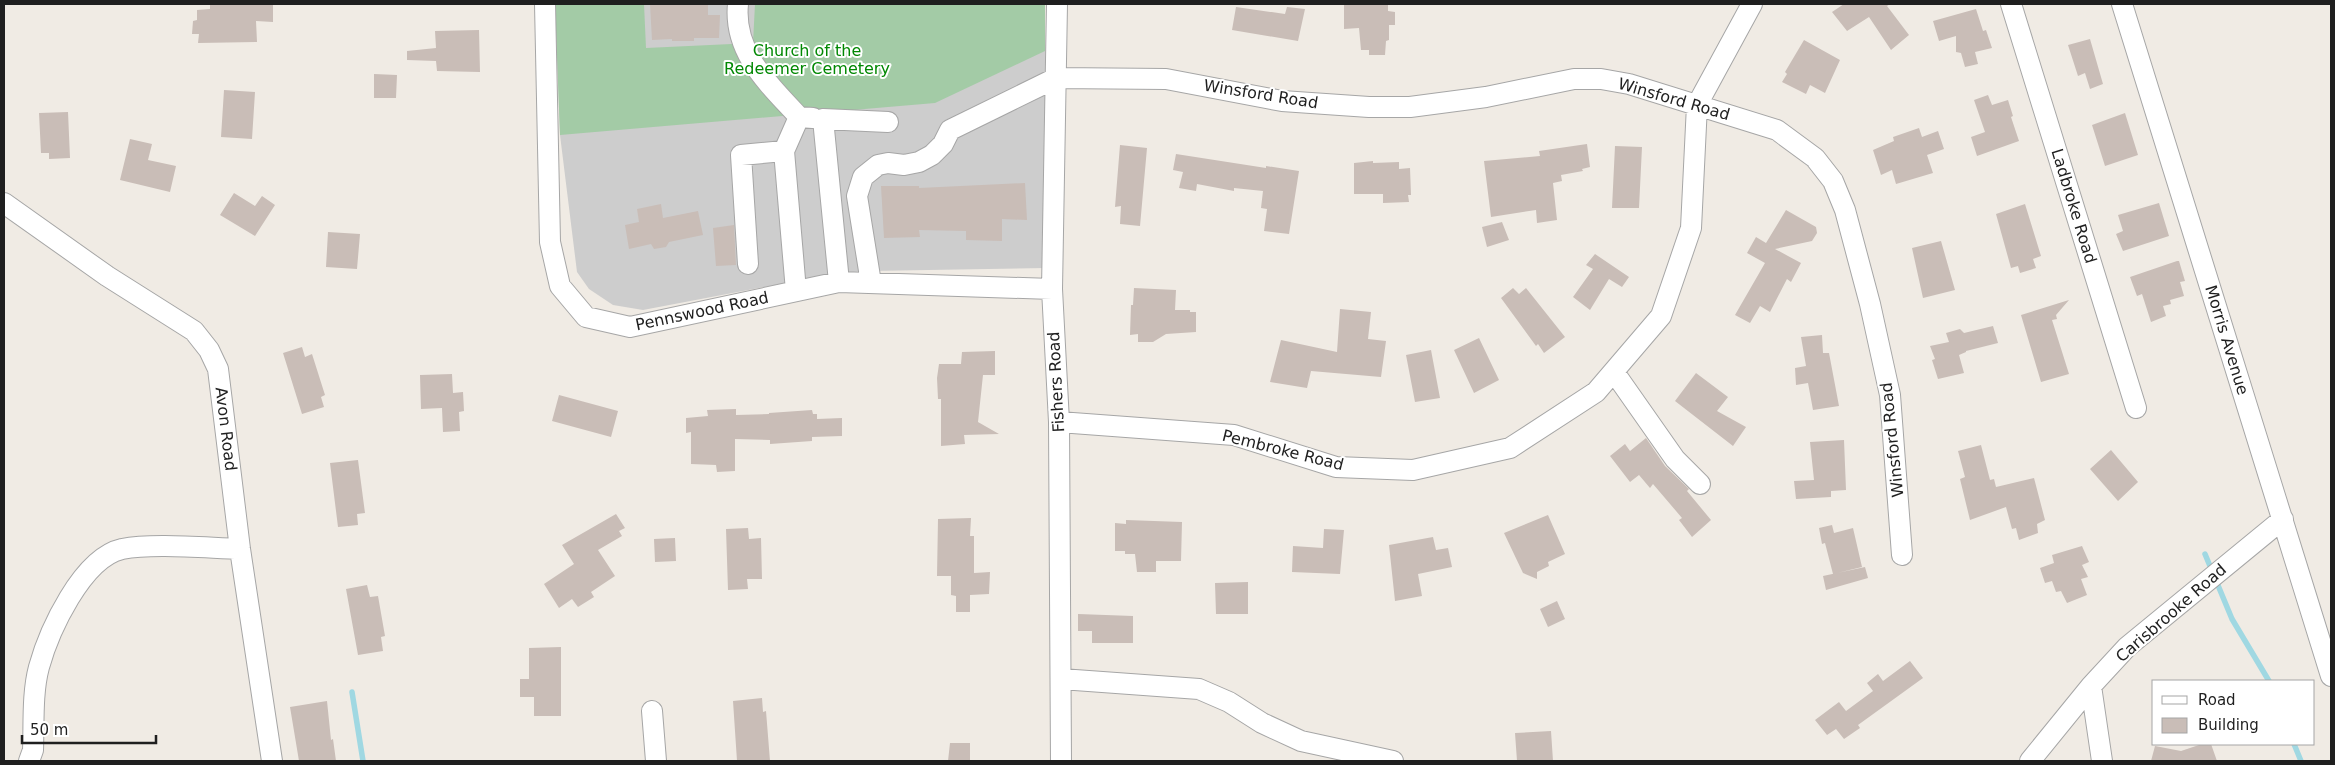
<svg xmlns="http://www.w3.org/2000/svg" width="2335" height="765" font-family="'DejaVu Sans',sans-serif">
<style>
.religious{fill:#cdcdcd}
.cemetery{fill:#a3cba6}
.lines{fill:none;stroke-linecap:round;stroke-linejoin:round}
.stream{stroke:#a0d8e2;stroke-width:5.5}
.building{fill:#c9bdb7}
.minor-casing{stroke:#a6a6a6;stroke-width:22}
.minor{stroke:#fff;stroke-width:20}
.labels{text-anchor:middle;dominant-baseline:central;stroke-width:4;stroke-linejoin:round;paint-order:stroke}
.park-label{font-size:16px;fill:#018803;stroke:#fff}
.street-label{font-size:16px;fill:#1f1f1f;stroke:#fff}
</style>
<rect width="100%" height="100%" fill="#f0ebe4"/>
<!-- religious -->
<path class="religious" d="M555,4h490l1,264 -177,3 -31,2 -195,37 -30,-5 -24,-16 -12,-17 -17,-137z"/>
<!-- cemetery -->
<path class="cemetery" d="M555,4h89l2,44 107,-5 2,-39h290v47l-110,52 -375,32z"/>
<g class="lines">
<!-- stream -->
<path class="stream" d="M2205,554l27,65 37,62
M352,692l11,69
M2294,744l7,17"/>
</g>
<!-- building -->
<path class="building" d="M210,4h63v18l-17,-1 1,21 -59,1 1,-9h-7l1,-13 4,-1v-10l13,-1z
M650,4h58v11h12l-1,23h-25v3h-22v-2l-20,1z
M1344,4h44v7l7,1v13h-6v15l-3,1 -1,14h-16v-5h-8l-2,-22 -15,1z
M1844,4h46l-3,2 22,29 -18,15 -22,-33 -22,14 -15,-19z
M1236,7l49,7 2,-7 18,2 -7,32 -66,-11z
M1976,9l7,22 3,-1 6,18 -17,4 3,12 -13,3 -4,-14 -5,-1v-16l-17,5 -6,-20z
M479,30l1,42 -43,-1 -1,-10 -29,-1v-9l29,-3 -1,-17z
M2090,39l13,45 -13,5 -5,-16 -7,3 -10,-31z
M1804,40l36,20 -15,33 -15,-8 -4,9 -24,-12 5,-8 -2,-2z
M374,74l23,1 -1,23h-22z
M224,90l31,2 -3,47 -31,-2z
M1988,95l4,10 16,-5 5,16 -2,1 8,24 -42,15 -6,-19 14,-5 -11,-32z
M68,112l2,46 -21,1v-6h-8l-2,-40z
M2125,113l13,42 -33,11 -13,-41z
M1919,128l3,9 16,-6 6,18 -17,6 6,18 -37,11 -4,-14 -11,5 -8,-25 21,-9 -1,-4z
M130,139l22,5 -4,16 28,6 -6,26 -50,-12z
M1587,144l3,23 -8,2 1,2 -22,4 1,6 -9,2 4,37 -20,3 -1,-13 -45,7 -7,-56 56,-5 -1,-5z
M1120,145l27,3 -7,78 -20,-2 1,-18 -6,1z
M1615,146l27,1 -3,61h-27z
M1176,154l90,14v-2l33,5 -10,63 -25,-3 3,-22 -6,-1 2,-17 -29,-3v3l-37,-7 -1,7 -17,-3 4,-16 -10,-2z
M1373,161v2l26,-1v7l11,-1 1,27h-3l1,7 -26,1v-9h-29v-31z
M1025,183l2,37 -25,-1v22l-36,-1v-9l-47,-1 1,7 -36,1 -3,-52h38v2z
M234,193l21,13 7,-10 13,9 -20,31 -35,-21z
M2159,203l10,33 -46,15 -7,-17 7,-3 -5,-16z
M661,204l2,14 35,-7 5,24 -34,7 -3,5 -12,2 -3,-5 -22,5 -4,-24 14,-3 -2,-13z
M2025,204l16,52 -8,3 3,9 -16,5 -2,-7 -7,2 -15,-54z
M1786,210l30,17 1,6 -5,8 -37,8 26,14 -10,19 -4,-3 -17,33 -10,-6 -10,17 -15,-8 30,-52 -18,-10 9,-16 10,6z
M1502,222l7,18 -22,7 -5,-20z
M734,225l2,40 -20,1 -3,-38z
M328,232l32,2 -3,35 -31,-2z
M1941,241l14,49 -32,8 -11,-50z
M1595,254l34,23 -7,10 -13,-8 -19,31 -17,-13 20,-28 -7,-4z
M2177,261h2l6,20 -5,1 4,14 -14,4 1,4 -8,2 3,10 -15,6 -9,-28 -5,2 -7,-19z
M1134,288l42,2 -1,20h15v2h6v20l-30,2 -13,8h-15v-8l-8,1 1,-30h2z
M1513,288l6,6 7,-6 39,49 -21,16 -6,-9 -2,2 -35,-48z
M2069,300l-13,15 1,4 -5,1 17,54 -28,8 -20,-67z
M1340,309l31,3 -3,27 18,2 -5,36 -70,-6 -4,17 -37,-6 11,-42 56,12z
M1993,326l5,17 -32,8v1l-7,3 5,18 -26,6 -6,-19 3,-1 -5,-13 19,-4 -3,-9 14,-4 4,4z
M1822,335l1,18h6l10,53 -26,4 -5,-27 -12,2 -1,-17 11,-2 -5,-29z
M1479,338l20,42 -25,13 -20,-43z
M302,347l3,10 7,-3 13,41 -4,2 3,10 -22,7 -19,-61z
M1431,350l9,48 -25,4 -9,-47z
M995,351v24h-12l-5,47 21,12 -35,1 1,9 -24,2v-47h-3l-1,-21 2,-14h22l1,-12z
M1696,373l32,24 -11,14 29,16 -13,19 -58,-45z
M452,374l1,19 10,-1 1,19 -5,1 1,19 -17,1 -1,-24 -21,1 -1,-34z
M559,395l59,16 -7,26 -59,-16z
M736,409v6l33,-1v-1l43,-3 1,4h4v5l25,-1v18l-30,1v4l-42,3v-4l-35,-1v32l-18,1 -1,-7 -25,-1v-32l-5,1v-15l22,-2 -1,-6z
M1646,438l19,28 24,23 -2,2 24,29 -19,17 -13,-17 3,-2 -29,-34 -3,4 -11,-13 -9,7 -20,-26 15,-12 5,7z
M1844,440l2,50 -15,1v6l-35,2 -2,-18 20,-1 -4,-38z
M1981,445l9,35 4,-1 2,8 38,-9 11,42 -8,4 1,9 -19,7 -3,-12 -4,1 -6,-22 -36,13 -10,-41 5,-2 -7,-26z
M2111,450l27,32 -20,19 -28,-32z
M358,460l7,53 -8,1 1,11 -20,2 -8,-64z
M616,514l9,14 -6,3 3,5 -24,14 17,26 -24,16 3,5 -16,10 -6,-8 -13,9 -15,-24 30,-20 -12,-19z
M1548,515l17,39 -17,8 1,4 -12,6v7l-14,-6 -19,-40z
M971,518l-1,18h4v37l16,-1 -1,22 -19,1v17h-14v-16l-5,-1v-19h-14l1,-57z
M1126,520l56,2 -1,39h-25v11h-19l-2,-18h-10v-3h-10v-28l11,1z
M1832,525l2,8 19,-5 9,39 -29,7 -8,-31 -3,1 -3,-16z
M748,528l1,11 12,-1 1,41h-15l1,10 -20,1 -2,-61z
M1324,529l20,1 -4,44 -48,-2 1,-26 30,2z
M1433,537l3,13 12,-2 4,19 -34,7 4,22 -27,5 -6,-56z
M675,538l1,23 -21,1 -1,-23z
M2082,546l7,16 -7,3 6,12 -7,2 6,16 -20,8 -6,-12 -5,1 -4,-11 -7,2 -5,-15 14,-5 -2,-8z
M1865,567l3,11 -42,12 -3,-14z
M1248,582v32h-32l-1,-31z
M367,585l3,12 8,-1 7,40 -4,1 2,14 -25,4 -12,-66z
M1557,601l8,18 -17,8 -8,-18z
M1078,614l55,2v27h-41v-12h-14z
M561,647v69h-27v-19h-14v-18h9v-31z
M1910,661l13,17 -65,47 2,3 -16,11 -8,-10 -9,6 -12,-15 24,-18 7,9 27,-20 -6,-8 11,-9 5,7z
M762,698l1,14 3,-1 4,50h-33l-4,-60z
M327,701l4,39 2,-1 3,22h-37l-9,-54z
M1551,731l2,30h-36l-2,-28z
M950,743h20v18h-22z
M2202,744h9l6,17h-66l4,-15 26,5z"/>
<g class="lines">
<!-- minor casing -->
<g class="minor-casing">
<path id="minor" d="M545,4l5,238 10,44 26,31 44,10 209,-45 213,7
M738,4c-5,49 31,80 61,113
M1057,4l-5,285 7,133 2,339
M2011,4l125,404
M2122,4l209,672
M784,151l15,-34 14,1
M4,203l103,73 87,55 15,19 9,19 22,180 32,212
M748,264l-7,-109 43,-4 12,140
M839,282l-16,-163 65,3
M871,283l-14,-87 6,-19 15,-12 10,-2 16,2 15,-3 13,-7 11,-11 7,-14 106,-52 110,1 116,22 87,6h41l76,-10 88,-18h27l28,5 148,46 38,28 18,23 12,29 25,94 20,91 12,160
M1614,372l61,87 25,25
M1059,422l175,13 102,32 77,3 97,-22 86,-56 65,-76 30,-88 6,-123 55,-101
M1061,679l138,10 30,13 33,21 39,18 92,20
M2091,686l11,75
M652,711l4,50
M29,761l4,-11c1,-26 -1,-57 6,-83 10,-36 43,-109 83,-118 31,-6 84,-1 118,0
M2030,761l61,-75 36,-39 156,-128"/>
</g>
<!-- minor -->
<use href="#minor" class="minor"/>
</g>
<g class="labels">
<!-- park labels -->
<g class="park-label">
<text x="807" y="50">Church of the<tspan x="807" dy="18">Redeemer Cemetery</tspan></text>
</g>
<!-- street labels -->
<g class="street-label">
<text transform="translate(1261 94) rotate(9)">Winsford Road</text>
<text transform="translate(1674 99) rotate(16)">Winsford Road</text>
<text transform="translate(2074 206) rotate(73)">Ladbroke Road</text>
<text transform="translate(702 311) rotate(-12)">Pennswood Road</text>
<text transform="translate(2227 340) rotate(73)">Morris Avenue</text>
<text transform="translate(1056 382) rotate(-93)">Fishers Road</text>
<text transform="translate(226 429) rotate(83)">Avon Road</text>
<text transform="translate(1892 440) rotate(-96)">Winsford Road</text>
<text transform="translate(1283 450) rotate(14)">Pembroke Road</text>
<text transform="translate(2171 613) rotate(-41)">Carisbrooke Road</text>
</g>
</g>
<!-- border -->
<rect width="2335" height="765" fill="none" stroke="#1f1f1f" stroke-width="10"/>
<!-- legend -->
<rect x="2152" y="680" width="162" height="65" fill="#ffffff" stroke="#a5a5a5"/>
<rect x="2162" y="696" width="25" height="8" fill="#ffffff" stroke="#a5a5a5"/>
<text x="2198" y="705" font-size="15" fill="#1f1f1f">Road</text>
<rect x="2162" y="718" width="25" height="15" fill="#c9bdb7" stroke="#a5a5a5"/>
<text x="2198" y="730" font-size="15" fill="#1f1f1f">Building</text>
<!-- scale -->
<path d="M22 735v8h134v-8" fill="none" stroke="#1f1f1f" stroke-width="2.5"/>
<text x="30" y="735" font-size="15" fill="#1f1f1f" stroke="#ffffff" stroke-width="4" paint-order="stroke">50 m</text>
</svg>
